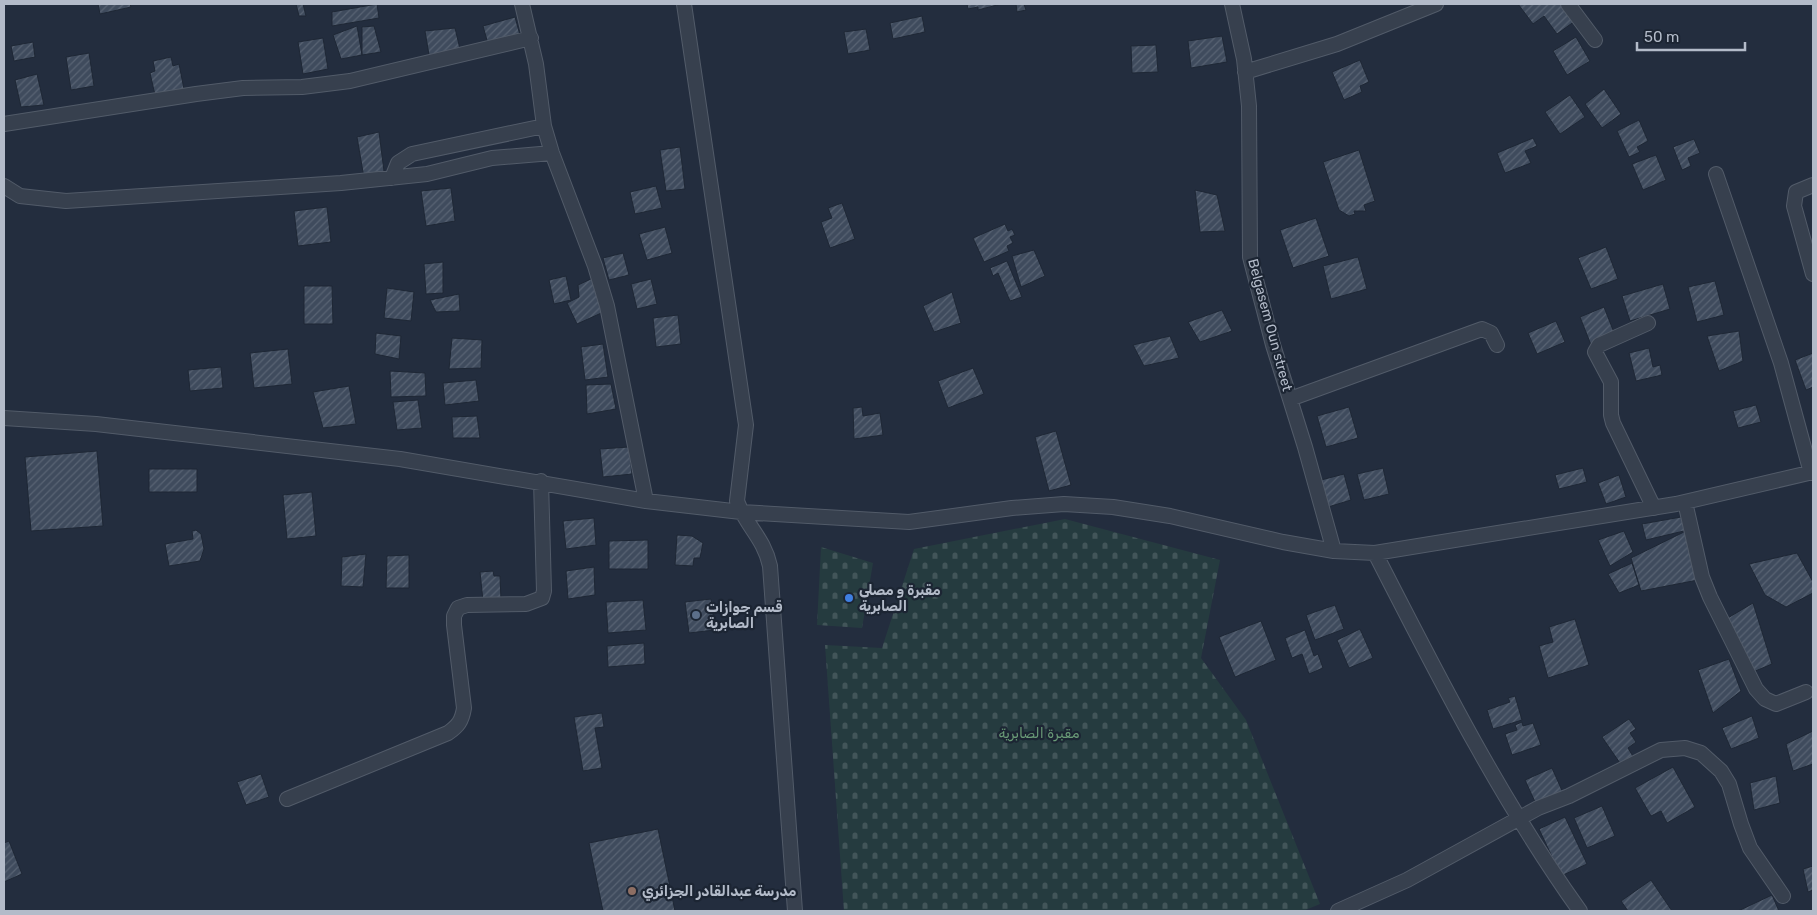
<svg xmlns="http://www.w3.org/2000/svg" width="1817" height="915" font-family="Rubik,'Noto Sans Arabic',sans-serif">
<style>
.cemetery{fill:url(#cemetery-stones)}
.building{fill:url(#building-hatch);stroke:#1e2735}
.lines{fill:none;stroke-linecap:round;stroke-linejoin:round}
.minor-casing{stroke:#525b69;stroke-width:16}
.minor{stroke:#37404e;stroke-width:14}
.shop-dot{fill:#3f7fe0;stroke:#1c2533;stroke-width:2}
.service-dot{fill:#5c6f8a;stroke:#1c2533;stroke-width:2}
.education-dot{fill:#8d6e63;stroke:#1c2533;stroke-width:2}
.labels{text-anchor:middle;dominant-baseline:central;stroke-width:4.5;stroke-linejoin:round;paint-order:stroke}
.street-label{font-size:14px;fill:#b3bbc9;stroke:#1c2533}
.poi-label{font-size:14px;font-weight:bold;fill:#b3bbc9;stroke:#1c2533;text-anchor:start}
.park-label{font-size:14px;fill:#6a9b77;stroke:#1c2533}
</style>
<defs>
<pattern id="cemetery-stones" width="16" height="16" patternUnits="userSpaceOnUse" patternTransform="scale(1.25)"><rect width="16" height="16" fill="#253b3f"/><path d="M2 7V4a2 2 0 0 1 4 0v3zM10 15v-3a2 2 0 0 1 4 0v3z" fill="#425559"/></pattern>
<pattern id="building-hatch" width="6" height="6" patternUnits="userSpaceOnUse" patternTransform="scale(1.25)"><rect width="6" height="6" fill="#3f4b5d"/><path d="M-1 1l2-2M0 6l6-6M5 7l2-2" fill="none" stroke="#586373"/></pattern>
</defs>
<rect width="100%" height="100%" fill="#232d3e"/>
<!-- cemetery -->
<path class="cemetery" d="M1065,519l155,41 -19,98 45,62 74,184 -17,7h-459l-19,-266 57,3 32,-99z
M821,547l52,16 -11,65 -45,-3z"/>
<!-- building -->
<path class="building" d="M98,4h32l1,3 -31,7z
M296,4h7l3,12h-7z
M377,4l2,14 -47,8v-14z
M967,4h34l-23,6v-3l-10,2z
M1016,4h8l2,6 -9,2z
M1518,4h46l11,17 -18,13 -13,-18 -11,8z
M922,16l3,16 -32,7 -3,-16z
M515,17l5,18 -32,9 -5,-18z
M357,26l5,29 -21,4 -8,-24z
M374,26l7,26 -19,3v-28z
M455,28l5,21 -31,6 -4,-24z
M866,29l4,21 -22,4 -4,-22z
M1222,36l5,26 -36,6 -3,-27z
M1576,37l14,24 -23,14 -14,-24z
M323,38l5,31 -25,5 -5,-32z
M33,42l2,15 -21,4 -3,-15z
M1156,45l2,27 -26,1 -1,-27z
M89,53l5,33 -23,4 -5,-33z
M171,57l2,9 6,-2 5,25 -29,6 -5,-22 5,-2 -2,-10z
M1360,60l9,22 -9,4 2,6 -18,8 -12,-28z
M37,74l7,31 -23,2 -6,-27z
M1604,89l17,25 -19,14 -17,-24z
M1570,95l15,22 -25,17 -15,-22z
M1639,120l9,21 -11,6 3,5 -11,5 -12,-26z
M379,132l5,39 -20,7 -7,-41z
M1533,138l4,8 -12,5 6,12 -26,10 -8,-20z
M1694,139l6,14 -12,5 3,8 -9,4 -9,-23z
M680,147l5,42 -19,2 -6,-41z
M1359,150l16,51 -11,4 2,6h-12l1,3 -6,2 -10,-6 -16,-48z
M1656,155l10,25 -23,10 -11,-26z
M656,186l6,22 -27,6 -5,-22z
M451,188l4,33 -29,5 -5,-35z
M1195,190l22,5 8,36 -25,1z
M842,203l13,36 -25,9 -9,-26 11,-4 -4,-10z
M327,207l4,35 -33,4 -4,-35z
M1316,218l13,38 -36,12 -13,-38z
M1005,224l3,7 4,-2 3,6 -5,2 3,6 -6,3 2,5 -25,11 -11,-24z
M665,227l7,26 -25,7 -8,-26z
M1606,247l12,32 -27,10 -13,-31z
M1034,250l11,26 -24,11 -9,-31z
M623,253l6,22 -20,5 -6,-22z
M1358,257l9,32 -36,10 -8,-33z
M1007,261l15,36 -12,4 -12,-28 -5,3 -3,-8z
M443,262v31l-17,1 -2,-30z
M566,276l5,24 -17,4 -5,-24z
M593,278l15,32 -31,14 -10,-21 12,-6 -1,-12z
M651,279l6,25 -20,5 -6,-25z
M1715,281l9,34 -27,7 -9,-35z
M1663,284l7,25 -40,12 -8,-25z
M304,286h28l1,38h-29z
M387,288l27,4 -3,29 -27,-3z
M952,292l9,31 -27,9 -11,-26z
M459,294l1,17 -24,1 -6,-12z
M1604,307l11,28 -24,10 -11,-28z
M1222,310l10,21 -32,11 -12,-20z
M678,315l3,29 -25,3 -3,-29z
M1556,321l9,21 -28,12 -9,-21z
M1739,331l4,30 -24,10 -12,-35z
M376,333l25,3 -2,23 -24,-5z
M1170,336l9,22 -35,8 -11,-21z
M452,338l30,2 -1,28 -32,1z
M603,344l5,33 -23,3 -4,-33z
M1649,348l4,19 7,-2 2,10 -26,6 -7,-28z
M288,349l4,35 -38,4 -4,-35z
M1813,353v34l-7,3 -11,-30z
M221,367l2,21 -33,3 -2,-21z
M973,368l11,26 -36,14 -10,-27z
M390,371l35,2 1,23 -35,1z
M476,380l3,21 -34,4 -2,-22z
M611,384l5,25 -29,5 -1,-29z
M349,386l7,38 -33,4 -10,-36z
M418,400l4,28 -25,2 -4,-28z
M1756,405l5,17 -23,6 -5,-17z
M862,407l1,9 17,-3 3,22 -29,4 -1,-31z
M1349,407l9,31 -32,9 -9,-31z
M477,416l3,22h-27l-1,-21z
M1056,431l15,54 -22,6 -14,-54z
M629,447l3,27 -29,3 -3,-28z
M97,451l6,75 -72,5 -6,-74z
M1383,468l6,26 -25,6 -7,-26z
M1583,468l4,14 -28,7 -4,-14z
M149,469h48v23h-48z
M1344,474l7,26 -23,7 -7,-27z
M1619,475l7,22 -20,7 -8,-21z
M312,492l4,44 -29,3 -4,-44z
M1681,517l7,13 -42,10 -4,-16z
M594,518l2,27 -30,4 -3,-28z
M196,530l5,4 3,15 -4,12 -31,5 -4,-22 28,-5 -1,-8z
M1688,530l10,50 -57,11 -10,-33z
M1624,531l9,21 -23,14 -12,-26z
M677,535l15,1 11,7 -3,15h-6l-1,8 -18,-1z
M648,540v29h-39v-28z
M1797,553l16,29v11l-27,14 -21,-12 -16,-31z
M366,554l-3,33 -22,-1 1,-29z
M409,555v33h-23l1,-32z
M1632,563l7,22 -20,8 -11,-19z
M594,567l1,28 -27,4 -2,-28z
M493,571l1,5h6l1,24 -18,1 -3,-29z
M711,599l4,31 -26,3 -4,-31z
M643,600l3,30 -38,3 -2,-31z
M1753,603l19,61 -19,8 -27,-53z
M1335,605l9,24 -29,11 -9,-25z
M1575,619l14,46 -41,13 -9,-32 14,-4 -4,-15z
M1261,621l15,39 -41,17 -16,-40z
M1360,629l13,29 -24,10 -12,-28z
M1305,630l9,26 4,-2 5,14 -14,6 -7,-20 -10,4 -7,-20z
M644,643l1,21 -37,3 -1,-21z
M1729,659l12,32 -28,22 -15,-43z
M1515,696l7,24 -29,9 -6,-19 23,-8 -2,-4z
M602,713l2,14 -9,1 7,40 -19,3 -9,-54z
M1752,716l7,22 -28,11 -9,-21z
M1629,719l7,10 -6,4 6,9 -8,6 6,10 -12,8 -20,-29z
M1522,722l1,4 10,-3 8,22 -29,10 -7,-21 12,-4 -2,-5z
M1813,731v33l-20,7 -7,-27z
M1673,767l22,40 -28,16 -6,-12 -10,5 -16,-28z
M1552,768l16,36 -27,11 -16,-35z
M261,774l8,23 -23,8 -9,-23z
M1776,776l4,27 -26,7 -4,-27z
M1602,806l13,30 -28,12 -13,-30z
M1565,817l22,47 -26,12 -22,-47z
M658,829l17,82h-72l-14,-68z
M9,841l13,33 -18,8v-39z
M1813,866v24l-5,2 -5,-23z
M1651,880l21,31h-44l-7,-10z
M1772,895l7,16h-41z"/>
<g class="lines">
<!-- minor casing -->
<g class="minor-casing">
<path id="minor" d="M522,4l14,60 8,62 8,27 43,113 12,40 39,195
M684,4l62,421 -9,76c9,25 27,37 33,65l25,345
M1232,4l12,55 5,47 1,151 23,88 32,102 29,104
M1568,4l27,36
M1245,72l92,-28 99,-40
M4,124l192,-30 47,-6 59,-1 48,-6 181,-43
M1716,174l65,189 30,110
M392,178l6,-15 14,-9 132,-28
M1813,185l-17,7 -2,14 19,68
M4,186l16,10 46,5 275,-18 86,-9 65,-16 60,-5
M1648,323l-49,22 -4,7 16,30v33l2,8 41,85
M1290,399l192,-70 9,4 6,12
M4,418l92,6 304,35 246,42 95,11 168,10 103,-14 52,-4 49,3 57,9 113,26 51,9 41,2 301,-49 137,-32
M1685,502l17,75 8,20 46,92 9,10 11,5 30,-12
M1375,553c63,123 125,246 205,358
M287,799l161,-66c10,-7 14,-12 16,-25l-10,-83v-9l4,-8 9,-3 59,-1 16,-6 2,-7 -3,-110
M1338,911l69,-31 131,-72 31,-12 92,-46 24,-2 16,5 20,18 8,13 12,40 9,24 33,48"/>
</g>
<!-- minor -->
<use href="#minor" class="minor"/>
</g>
<!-- markers -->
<circle class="shop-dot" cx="849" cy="598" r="5"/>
<circle class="service-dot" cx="696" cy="615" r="5"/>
<circle class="education-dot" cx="632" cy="891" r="5"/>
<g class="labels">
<!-- street labels -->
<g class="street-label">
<text transform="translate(1270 325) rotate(75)">Belgasem Oun street</text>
</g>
<!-- poi labels -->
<g class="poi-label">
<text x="859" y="590">مقبرة و مصلى<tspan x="859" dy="16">الصابرية</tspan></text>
<text x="706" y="607">قسم جوازات<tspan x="706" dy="16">الصابرية</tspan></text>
<text x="642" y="891">مدرسة عبدالقادر الجزائري</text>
</g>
<!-- park labels -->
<g class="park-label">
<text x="1039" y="733">مقبرة الصابرية</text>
</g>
</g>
<!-- border -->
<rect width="1817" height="915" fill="none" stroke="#b3bbc9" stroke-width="10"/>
<!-- scale -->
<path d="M1637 42v8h108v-8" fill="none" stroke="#b3bbc9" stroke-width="2.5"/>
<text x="1644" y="42" font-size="15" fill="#b3bbc9" stroke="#1c2533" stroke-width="4" paint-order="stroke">50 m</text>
</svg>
